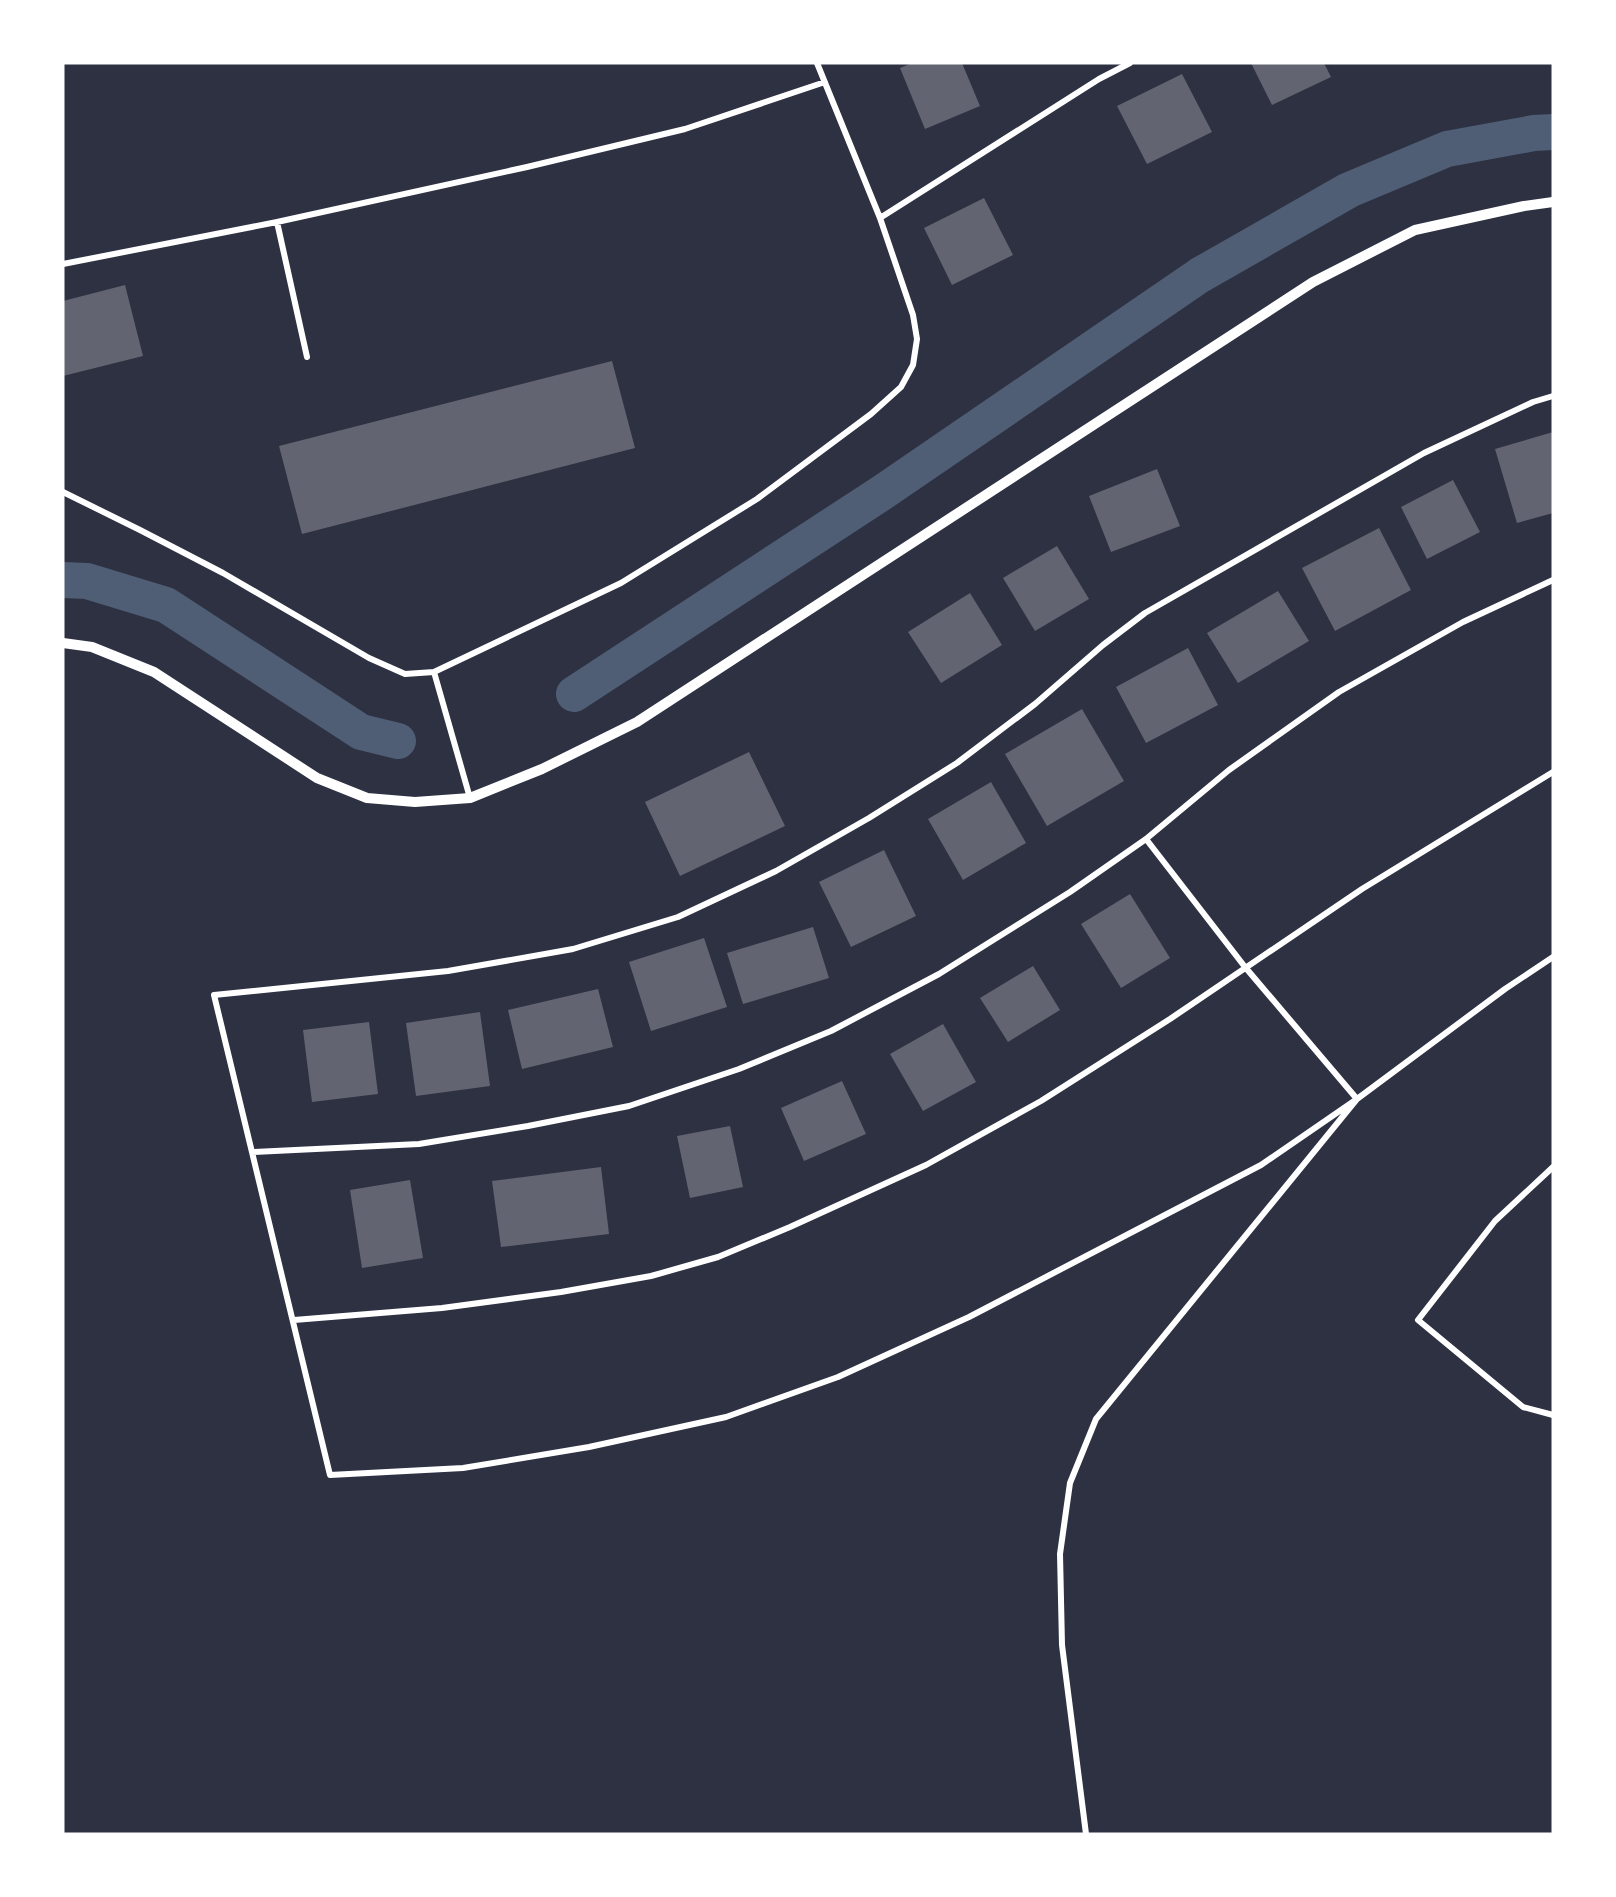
<svg xmlns="http://www.w3.org/2000/svg" width="1616" height="1897" font-family="Cabin,sans-serif">
<style>
.lines{fill:none;stroke-linecap:round;stroke-linejoin:round}
.canal{stroke:#4f5d75;stroke-width:36}
.building{fill:#626471}
.minor{stroke:#fff;stroke-width:6}
.tertiary{stroke:#fff;stroke-width:10}
</style>
<rect width="100%" height="100%" fill="#2d3142"/>
<g class="lines">
<!-- canal -->
<path class="canal" d="M63,580l24,1 79,24 195,127 37,9
M574,694l309,-202 317,-217 149,-85 98,-41 87,-16 19,-1"/>
</g>
<!-- building -->
<path class="building" d="M912,63h50l18,43 -55,23 -25,-61z
M1251,63h73l7,14 -59,28z
M1182,74l30,58 -65,32 -30,-58z
M984,198l29,57 -61,30 -28,-57z
M125,285l18,71 -80,20v-75z
M612,361l23,87 -333,86 -23,-88z
M1553,432v81l-36,10 -22,-74z
M1157,469l23,57 -69,26 -22,-56z
M1453,480l27,52 -53,27 -26,-52z
M1379,528l32,62 -76,41 -33,-63z
M1057,546l32,53 -54,32 -32,-53z
M1278,591l31,50 -71,42 -31,-50z
M970,593l32,52 -61,38 -33,-51z
M1188,648l30,57 -72,38 -30,-56z
M1082,709l42,72 -77,45 -42,-72z
M749,752l36,74 -105,50 -35,-74z
M991,782l35,61 -63,37 -35,-61z
M884,850l32,66 -65,31 -32,-65z
M1130,894l40,64 -49,30 -40,-64z
M813,927l16,51 -86,26 -16,-51z
M704,938l23,69 -76,24 -22,-69z
M1033,966l27,44 -52,32 -28,-44z
M598,989l15,58 -91,22 -14,-59z
M480,1012l10,74 -74,10 -10,-73z
M369,1022l9,72 -66,8 -9,-72z
M943,1024l33,58 -53,29 -33,-57z
M842,1081l24,53 -62,27 -23,-53z
M730,1126l13,61 -53,11 -13,-62z
M601,1167l8,67 -108,13 -9,-66z
M410,1180l13,78 -61,10 -12,-78z"/>
<g class="lines">
<!-- minor -->
<path class="minor" d="M880,218l219,-139 31,-16
M277,222l30,135
M63,264l214,-42 250,-55 158,-38 140,-47
M1553,396l-20,6 -109,51 -279,160 -42,32 -68,59 -78,59 -88,55 -93,53 -98,46 -105,32 -125,22 -234,24 116,480 133,-7 126,-21 137,-30 112,-40 131,-60 292,-152 96,-66 148,-110 48,-32
M63,492l77,38 83,43 146,85 36,16 29,-2 187,-89 136,-84 114,-85 30,-27 12,-22 4,-26 -4,-24 -33,-97 -63,-155
M434,672l36,126
M252,1152l167,-8 109,-18 101,-20 110,-37 92,-38 108,-57 131,-82 76,-53 83,-69 110,-78 124,-70 90,-42
M1553,1167l-58,54 -77,99 105,87 30,8
M294,1320l148,-12 119,-16 90,-16 67,-19 72,-30 136,-62 115,-64 129,-82 192,-130 191,-117
M1086,1834l-24,-189 -2,-91 10,-71 26,-64 261,-320 -112,-132 -99,-128"/>
<!-- tertiary -->
<path class="tertiary" d="M63,643l29,4 62,25 163,106 50,20 48,4 55,-4 72,-29 95,-47 676,-440 102,-52 109,-24 29,-4"/>
</g>
<!-- border -->
<rect width="1616" height="1897" fill="none" stroke="#ffffff" stroke-width="129"/>
</svg>
